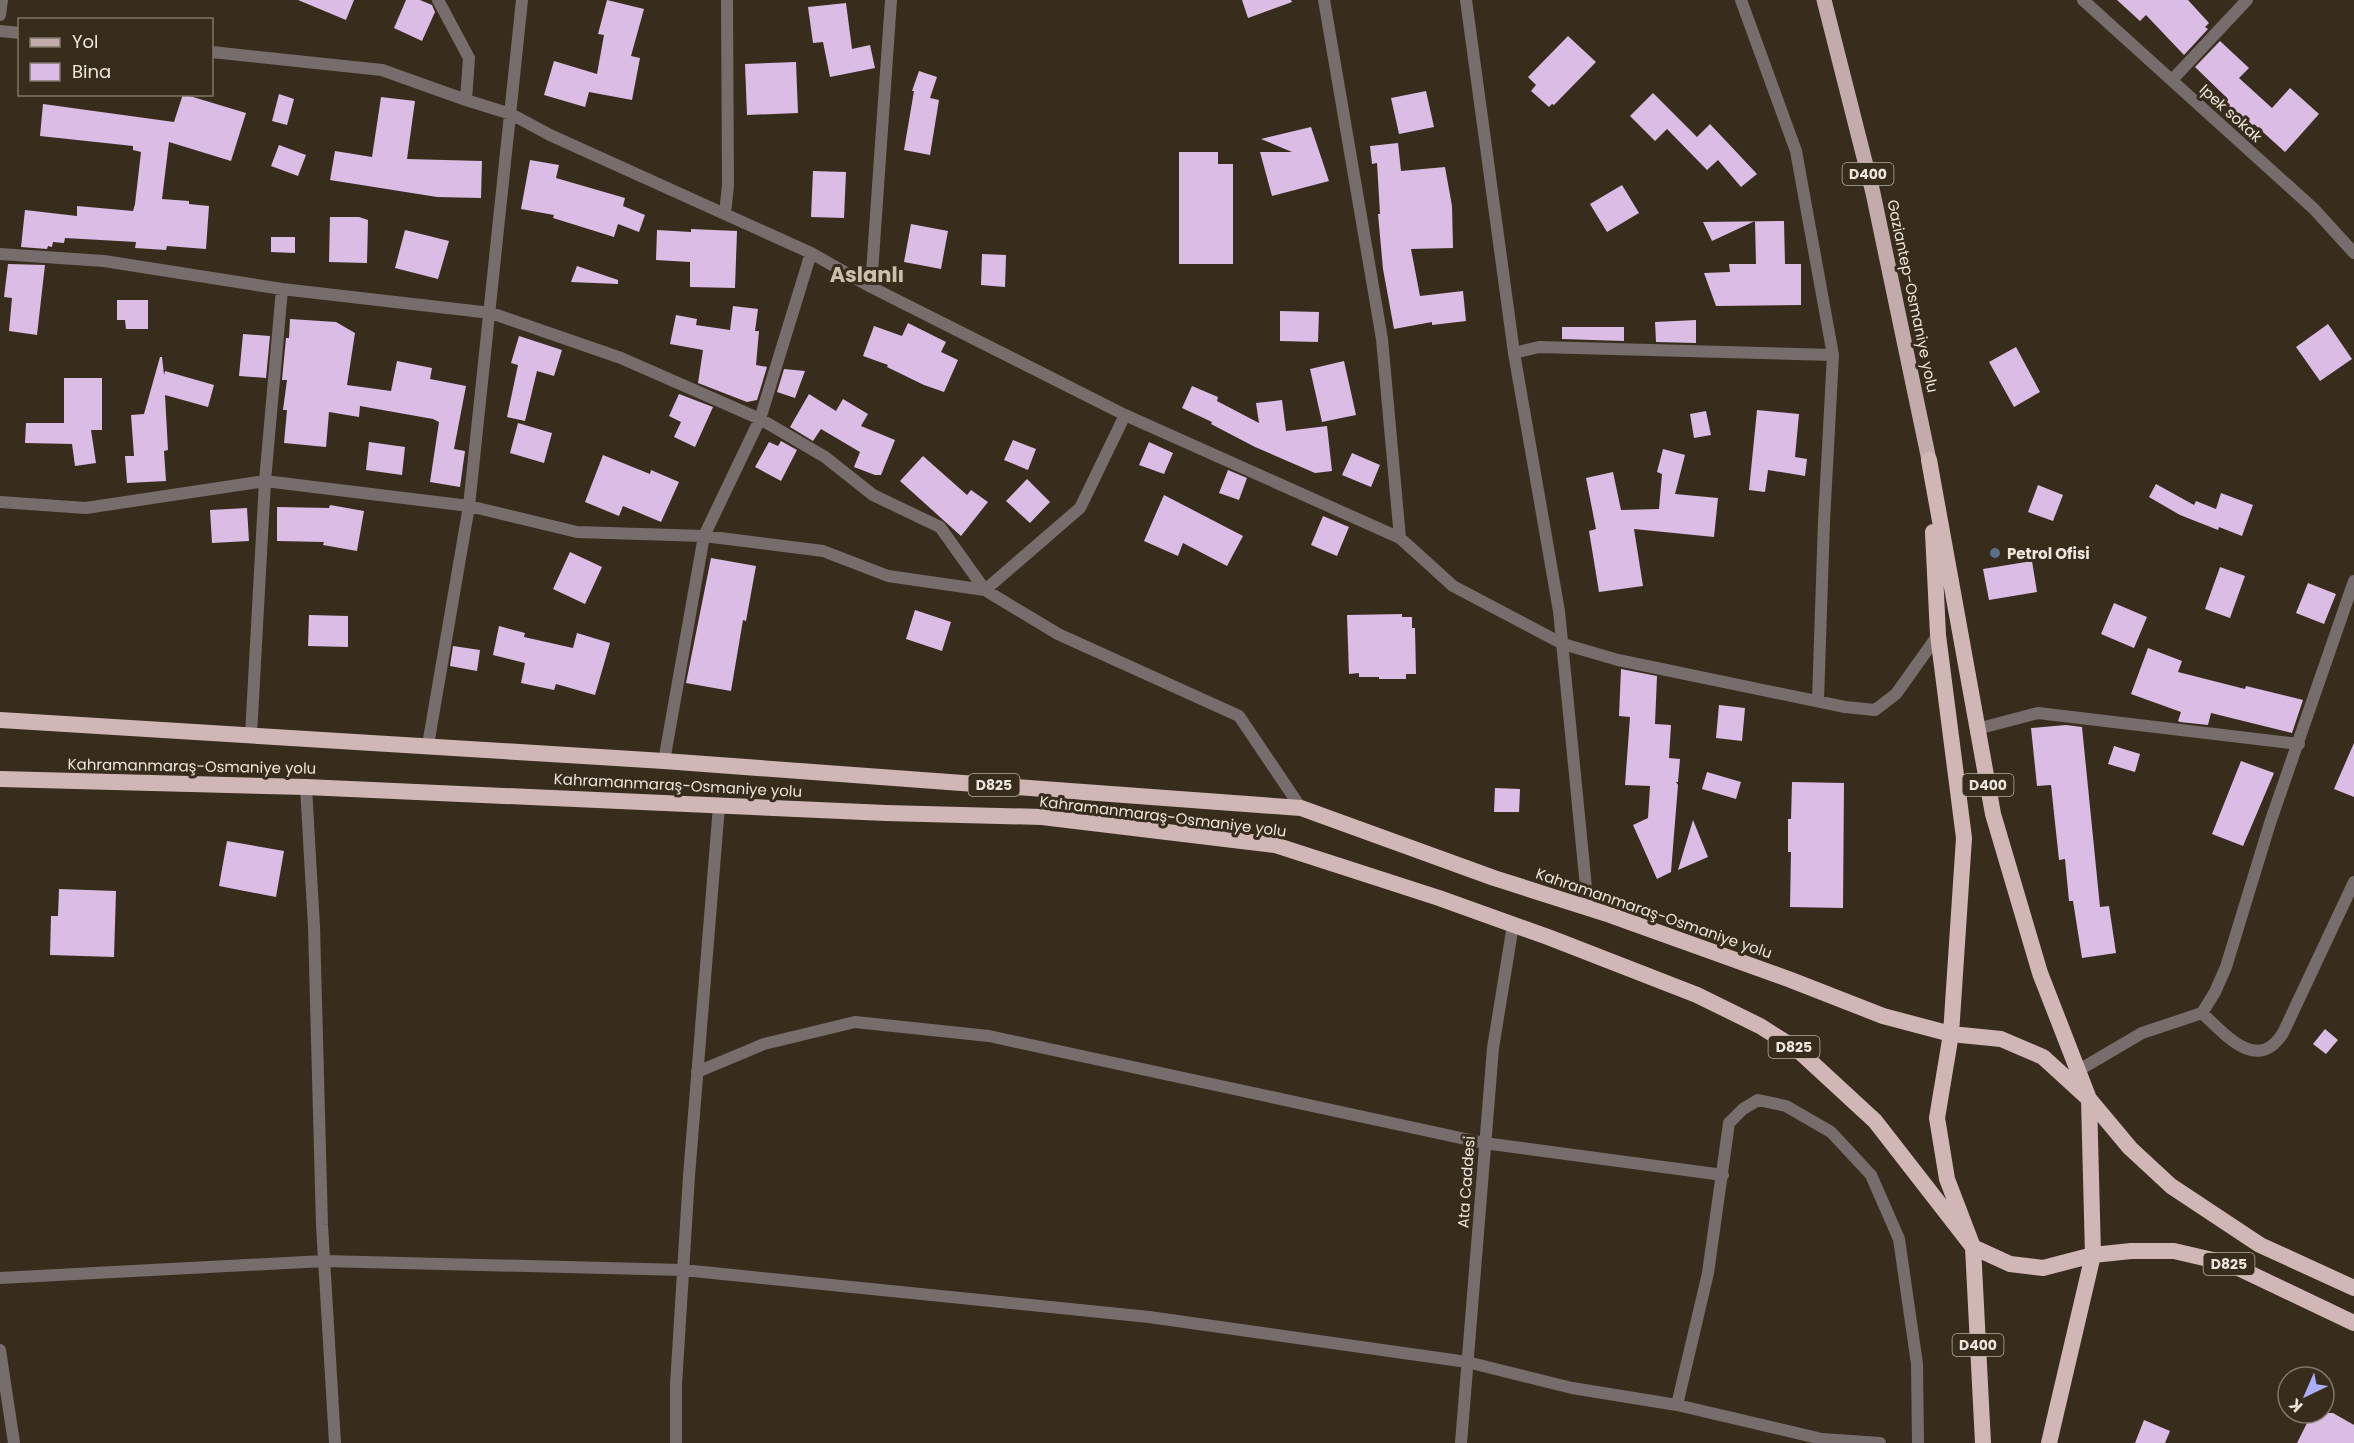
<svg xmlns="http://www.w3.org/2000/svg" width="2354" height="1443" font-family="Poppins,sans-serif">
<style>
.building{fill:#dabce5}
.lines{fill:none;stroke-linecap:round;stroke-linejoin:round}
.minor{stroke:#786d6d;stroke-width:12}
.tertiary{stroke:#786d6d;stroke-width:12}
.primary{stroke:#c2abaa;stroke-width:15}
.trunk{stroke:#d0b7b6;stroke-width:16}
.service-dot{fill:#5c6f8a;stroke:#382d1d;stroke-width:2}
.labels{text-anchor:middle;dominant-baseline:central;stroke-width:6;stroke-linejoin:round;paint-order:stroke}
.shield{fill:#382d1d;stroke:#b7aea3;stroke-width:1.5}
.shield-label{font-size:14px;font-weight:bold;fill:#ede6dc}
.street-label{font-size:15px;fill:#ede6dc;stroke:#382d1d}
.poi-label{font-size:15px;font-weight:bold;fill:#ede6dc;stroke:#382d1d;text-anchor:start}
.district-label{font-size:21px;font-weight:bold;fill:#ccbfab;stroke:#382d1d}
</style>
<rect width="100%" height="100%" fill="#382d1d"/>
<!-- building -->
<path class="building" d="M298,0h56l-8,20z
M406,0h14l12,5 3,7 -13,29 -28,-13z
M607,0l37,9 -13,47 9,2 -8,42 -43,-8 -4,15 -41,-12 10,-34 43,13 7,-39 -6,-1z
M1242,0h49l1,2 -44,16z
M2117,0h71l21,23 -4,4 3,2 -24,26 -38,-40 -6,6z
M846,3l6,46 18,-4 5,23 -45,9 -7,-35 -10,1 -5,-36z
M1568,36l28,26 -42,43 -2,-1 -3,3 -18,-16 5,-6 -8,-8z
M2220,41l29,27 -10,10 33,30 18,-20 29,26 -34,38 -31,-28 -3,4 -28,-26 4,-4 -32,-31z
M796,62l2,51 -51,2 -2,-51z
M919,71l18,6 -7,21 9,2 -9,55 -26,-5 10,-59h-2z
M1426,91l8,36 -35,7 -8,-36z
M1653,93l44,44 13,-13 47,50 -16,13 -23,-27 -11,10 -40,-41 -12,12 -25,-25z
M183,94l63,19 -15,48 -62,-19 -7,57 27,2v3l20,2 -3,43 -39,-3 -1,4 -31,-2 1,-6 -71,-4 -1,5 -11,-1 -1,5 -4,-1 -1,3 -26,-2 4,-37 52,6v-10l56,5 2,-7 6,-52 -8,-2v-4l-93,-10 3,-32 131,18z
M279,94l15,5 -7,26 -15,-4z
M381,97l34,4 -8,58 75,2 -1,37 -44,-1 -107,-17 5,-29 37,6z
M1311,127l18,54 -57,15 -12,-44h32l-31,-13z
M1398,143l3,28 44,-4 7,39 1,42 -42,1 9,47 43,-5 3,30 -34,4v-3l-38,7 -11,-60 -5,-55h2l-3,-51 -5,1 -2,-18z
M279,145l27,10 -8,21 -27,-10z
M1179,152h39v12h15v100h-54z
M530,160l29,5 -3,13 69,20 -2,8 22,9 -6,17 -21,-8 -4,13 -61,-19 1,-3 -33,-6z
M813,171l33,1 -2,46 -33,-1z
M1622,185l17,28 -32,19 -17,-28z
M330,217h29l9,3 -1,43 -38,-1z
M1755,221l-43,20 -9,-19 81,-1 1,43h16v41l-85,1 -12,-33 26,-1 -1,-8h27z
M911,224l37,7 -7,38 -37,-7z
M691,229l46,2 -2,57 -45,-1v-25l-34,-2 1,-30 34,2z
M405,230l44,11 -11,38 -43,-11z
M271,237h24v16l-24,-1z
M982,254l24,1 -1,32 -24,-2z
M8,264l37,1 -8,70 -28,-4 3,-33 -8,-1z
M577,266l41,14v4l-47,-2z
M117,300h31v29h-22l-1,-9h-8z
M733,306l25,3 -3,22h4l-3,34 11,2 -10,33 -10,2 -49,-19 5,-33 -33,-6 6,-29 21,4 -1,6 34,5z
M1280,311l39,1 -1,30 -38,-1z
M290,319l46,3 19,11 -8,52 44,6 6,-30 35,7 -2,11 36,7 -12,63 11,2 -5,36 -30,-5 9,-60 -6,-3 -73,-13 -1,11 -30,-5 -3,35 -42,-4 3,-33h-4l4,-30h-5l4,-42h3z
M1696,320v23l-40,-1 -1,-20z
M908,323l38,19 -5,10 17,8 -14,32 -20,-7 -37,-18 1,-2 -25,-9 11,-30 28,10z
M2328,324l24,35 -32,22 -24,-34z
M1562,327h62v14l-62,-2z
M243,334l27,2 -4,42 -27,-2z
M519,336l43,14 -8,26 -17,-5 -12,50 -18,-4 11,-52 -7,-2z
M2016,347l24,45 -26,15 -25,-45z
M160,357h2l2,18 1,-4 49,14 -6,22 -43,-12 3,55 -4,1 2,30 -39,2 -2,-27h9l-3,-41 13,-1z
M1344,361l12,54 -34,7 -12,-53z
M784,369l21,2 -10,27 -18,-6z
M64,378h38v52h-11l5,33 -21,3 -3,-22 -47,-1 1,-20h38z
M1192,386l26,11 -1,4 42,22 -3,-20 26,-3 4,31 41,-5 5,45 -17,2 -60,-26 -44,-23 1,-2 -30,-14z
M679,394l34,13 -18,40 -21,-10 7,-15 -12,-6z
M809,394l27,17 7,-12 25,15 -7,12 34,14 -14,35h-6l-21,-8 6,-15 -39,-23 -8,12 -23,-14z
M1757,410l42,4 -4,43 12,2 -2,17 -37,-6 -3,22 -16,-2z
M1706,411l5,24 -17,3 -4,-24z
M518,423l34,10 -8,30 -34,-10z
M1013,440l23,9 -8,21 -24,-10z
M781,441l16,9 -16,31 -26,-14 14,-25 9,4z
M369,442l36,5 -3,28 -36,-5z
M1149,442l24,11 -9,21 -25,-9z
M1663,449l22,6 -10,39 43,4 -4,39 -80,-8 9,57 -44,6 -10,-61 7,-2 -10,-51 27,-6 8,38 38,-1 3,-35 -5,-2z
M1352,453l28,12 -9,22 -29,-12z
M603,455l47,19 1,-4 28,12 -18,40 -38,-16 -4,10 -34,-14z
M923,456l44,39 4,-5 17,12 -27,34 -61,-55z
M1228,470l19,8 -8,22 -20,-7z
M1027,479l23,23 -20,21 -24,-22z
M2156,484l38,21 2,-4 20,8 5,-16 32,12 -11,31 -23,-9 -1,3 -38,-15 -31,-18z
M2038,485l25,10 -10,26 -25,-9z
M1164,495l79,41 -16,30 -44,-23 -5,13 -34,-15z
M330,505l34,6 -7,40 -34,-6 1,-3 -47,-1v-34l52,1z
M247,508l2,33 -37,2 -2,-33z
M1323,516l26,11 -12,29 -26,-11z
M570,552l32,15 -17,37 -32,-15z
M711,558l45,8 -10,55 -3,-1 -12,71 -45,-8z
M2032,561l5,31 -48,8 -6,-31z
M2220,567l25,9 -15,42 -25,-9z
M2308,583l28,11 -12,30 -28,-11z
M2114,603l33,14 -13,31 -33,-14z
M915,610l36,12 -9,29 -36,-12z
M1402,614v3h10v11h3l1,46h-10v5h-27v-2h-20v-4l-10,1 -2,-59z
M309,615l39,1v31l-40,-1z
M499,626l26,7 -1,4 49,11 4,-15 33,10 -15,52 -39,-11 -2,6 -33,-7 4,-20 -32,-8z
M453,646l27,4 -3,21 -27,-5z
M2148,648l34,13 -4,11 67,17 1,-3 57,14 -11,33 -81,-20 -3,12 -28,-3 -2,-1 3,-9 -50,-18z
M1621,669l36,7 -2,48 16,1 -2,33 11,1 -2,23h-2l2,3 -7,87 -14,7 -24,-54 15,-7 2,-32 -25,-1 5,-68 -11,-1z
M1719,705l26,3 -3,33 -26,-3z
M2066,725l16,2 18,180 9,-1 7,47 -34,5 -9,-57h-4l-4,-42 -6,1 -8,-75 -14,1 -6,-58z
M2354,743v54l-20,-8z
M2114,746l26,8 -5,18 -27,-8z
M2241,761l33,12 -31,73 -31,-12z
M1707,772l34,10 -5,17 -34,-10z
M1792,782l52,1 -1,125 -53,-1 1,-55h-3v-33h3z
M1495,788l25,1 -1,23h-25z
M1693,820l15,37 -30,13z
M227,841l57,10 -8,46 -57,-11z
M59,889l57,2 -2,66 -64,-2 1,-39h7z
M2325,1029l13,11 -12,14 -13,-10z
M2312,1413h21l21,12v18h-57z
M2144,1420l26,11 -5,12h-30z"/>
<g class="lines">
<!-- minor -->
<path class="minor" d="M438,0l31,58 -3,42
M1324,0l58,339 18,199
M1741,0l55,151 37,204 -9,166 -6,179
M2083,0l231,209 40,44
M0,15l2,-15
M0,31l20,2
M212,52l170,18 84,30 45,14 39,21 261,118 60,34 254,128 275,123 53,48 110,58 55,16 227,47 30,3 21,-16 42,-59
M2172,80l75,-80
M725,214l3,-29 -1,-185
M0,254l104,7 178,28 209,24 130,45 139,61 65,38 48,38 67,32 45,63 73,44 181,82 62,92
M871,287l20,-287
M1514,353l25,-6 294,8
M0,502l86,6 179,-27 204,25 108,26 127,4 119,15 65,25 97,14 95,-82 45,-93
M1977,729l61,-16 261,31
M251,735l14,-254 17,-192
M428,745l41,-239 53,-506
M664,761l40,-225 56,-117 51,-166
M306,787l8,140 8,298 13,218
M2202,1013c23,21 55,61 81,20l71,-151
M2079,1070l63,-37 60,-20 13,-21 11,-25 44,-144 84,-242
M697,1072l67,-28 91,-22 134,14 495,107 239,32
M0,1278l324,-17 359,9 466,47 318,45 105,26 105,17 145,34 58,4
M1677,1405l31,-132 21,-150 14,-14 15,-9 28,6 45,26 40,43 28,64 18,125 1,79
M676,1443v-58l13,-209 30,-370"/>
<!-- tertiary -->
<path class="tertiary" d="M1466,0l48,353 45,258 29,297
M0,1350l14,93
M1461,1443l32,-395 20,-123"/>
<!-- primary -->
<path class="primary" d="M1824,0l49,193 56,267"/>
<!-- trunk -->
<path class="trunk" d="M1929,460l64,354 47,159 49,126 4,156 -44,188
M1933,532l5,103 26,203 -13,196 -14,84 10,61 26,68 10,196
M0,720l664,41 637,47 193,70 116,37 181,65 92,36 68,18 50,5 42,18 46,42 41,49 41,38 89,59 94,43
M0,779l306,8 580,26 156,4 233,28 164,53 109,39 149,58 63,31 38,24 77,71 98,126 37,17 33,4 50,-13 38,-4h43l56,13 124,59"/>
</g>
<!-- markers -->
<circle class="service-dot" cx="1995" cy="553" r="6"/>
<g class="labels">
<!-- shield labels -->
<g class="shield">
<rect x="1842.5" y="163" width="51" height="22" rx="4.5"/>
<rect x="968.5" y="774" width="51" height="22" rx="4.5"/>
<rect x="1962.5" y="774" width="51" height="22" rx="4.5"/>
<rect x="1768.5" y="1036" width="51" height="22" rx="4.5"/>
<rect x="2203.5" y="1253" width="51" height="22" rx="4.5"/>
<rect x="1952.5" y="1334" width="51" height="22" rx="4.5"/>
</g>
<g class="shield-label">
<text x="1868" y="174">D400</text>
<text x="994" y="785">D825</text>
<text x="1988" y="785">D400</text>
<text x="1794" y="1047">D825</text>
<text x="2229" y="1264">D825</text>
<text x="1978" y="1345">D400</text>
</g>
<!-- street labels -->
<g class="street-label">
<text transform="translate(2231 113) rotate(42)">Ipek sokak</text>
<text transform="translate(1913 296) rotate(78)">Gaziantep-Osmaniye yolu</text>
<text transform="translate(192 766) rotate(1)">Kahramanmaraş-Osmaniye yolu</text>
<text transform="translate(678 785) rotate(3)">Kahramanmaraş-Osmaniye yolu</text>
<text transform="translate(1163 816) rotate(7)">Kahramanmaraş-Osmaniye yolu</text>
<text transform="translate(1654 913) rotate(19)">Kahramanmaraş-Osmaniye yolu</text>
<text transform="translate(1466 1182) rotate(-86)">Ata Caddesi</text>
</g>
<!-- poi labels -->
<g class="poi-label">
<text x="2007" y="553">Petrol Ofisi</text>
</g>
<!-- district labels -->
<g class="district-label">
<text x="867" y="274">Aslanlı</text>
</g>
</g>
<!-- legend -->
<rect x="18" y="18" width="195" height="78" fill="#382d1d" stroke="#807769" stroke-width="1.5"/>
<rect x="30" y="38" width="30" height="9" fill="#c2abaa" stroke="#807769" stroke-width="1.5"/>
<text x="72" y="48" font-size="18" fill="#ede6dc">Yol</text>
<rect x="30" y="63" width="30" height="18" fill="#dabce5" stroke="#807769" stroke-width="1.5"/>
<text x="72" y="78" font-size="18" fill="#ede6dc">Bina</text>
<!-- north arrow -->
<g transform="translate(2306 1395) rotate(224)"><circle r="28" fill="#382d1d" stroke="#807769" stroke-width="1.5"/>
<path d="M0-4.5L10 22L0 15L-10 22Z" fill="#abaffb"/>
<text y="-9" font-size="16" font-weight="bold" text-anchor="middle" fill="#ede6dc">K</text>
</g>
</svg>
